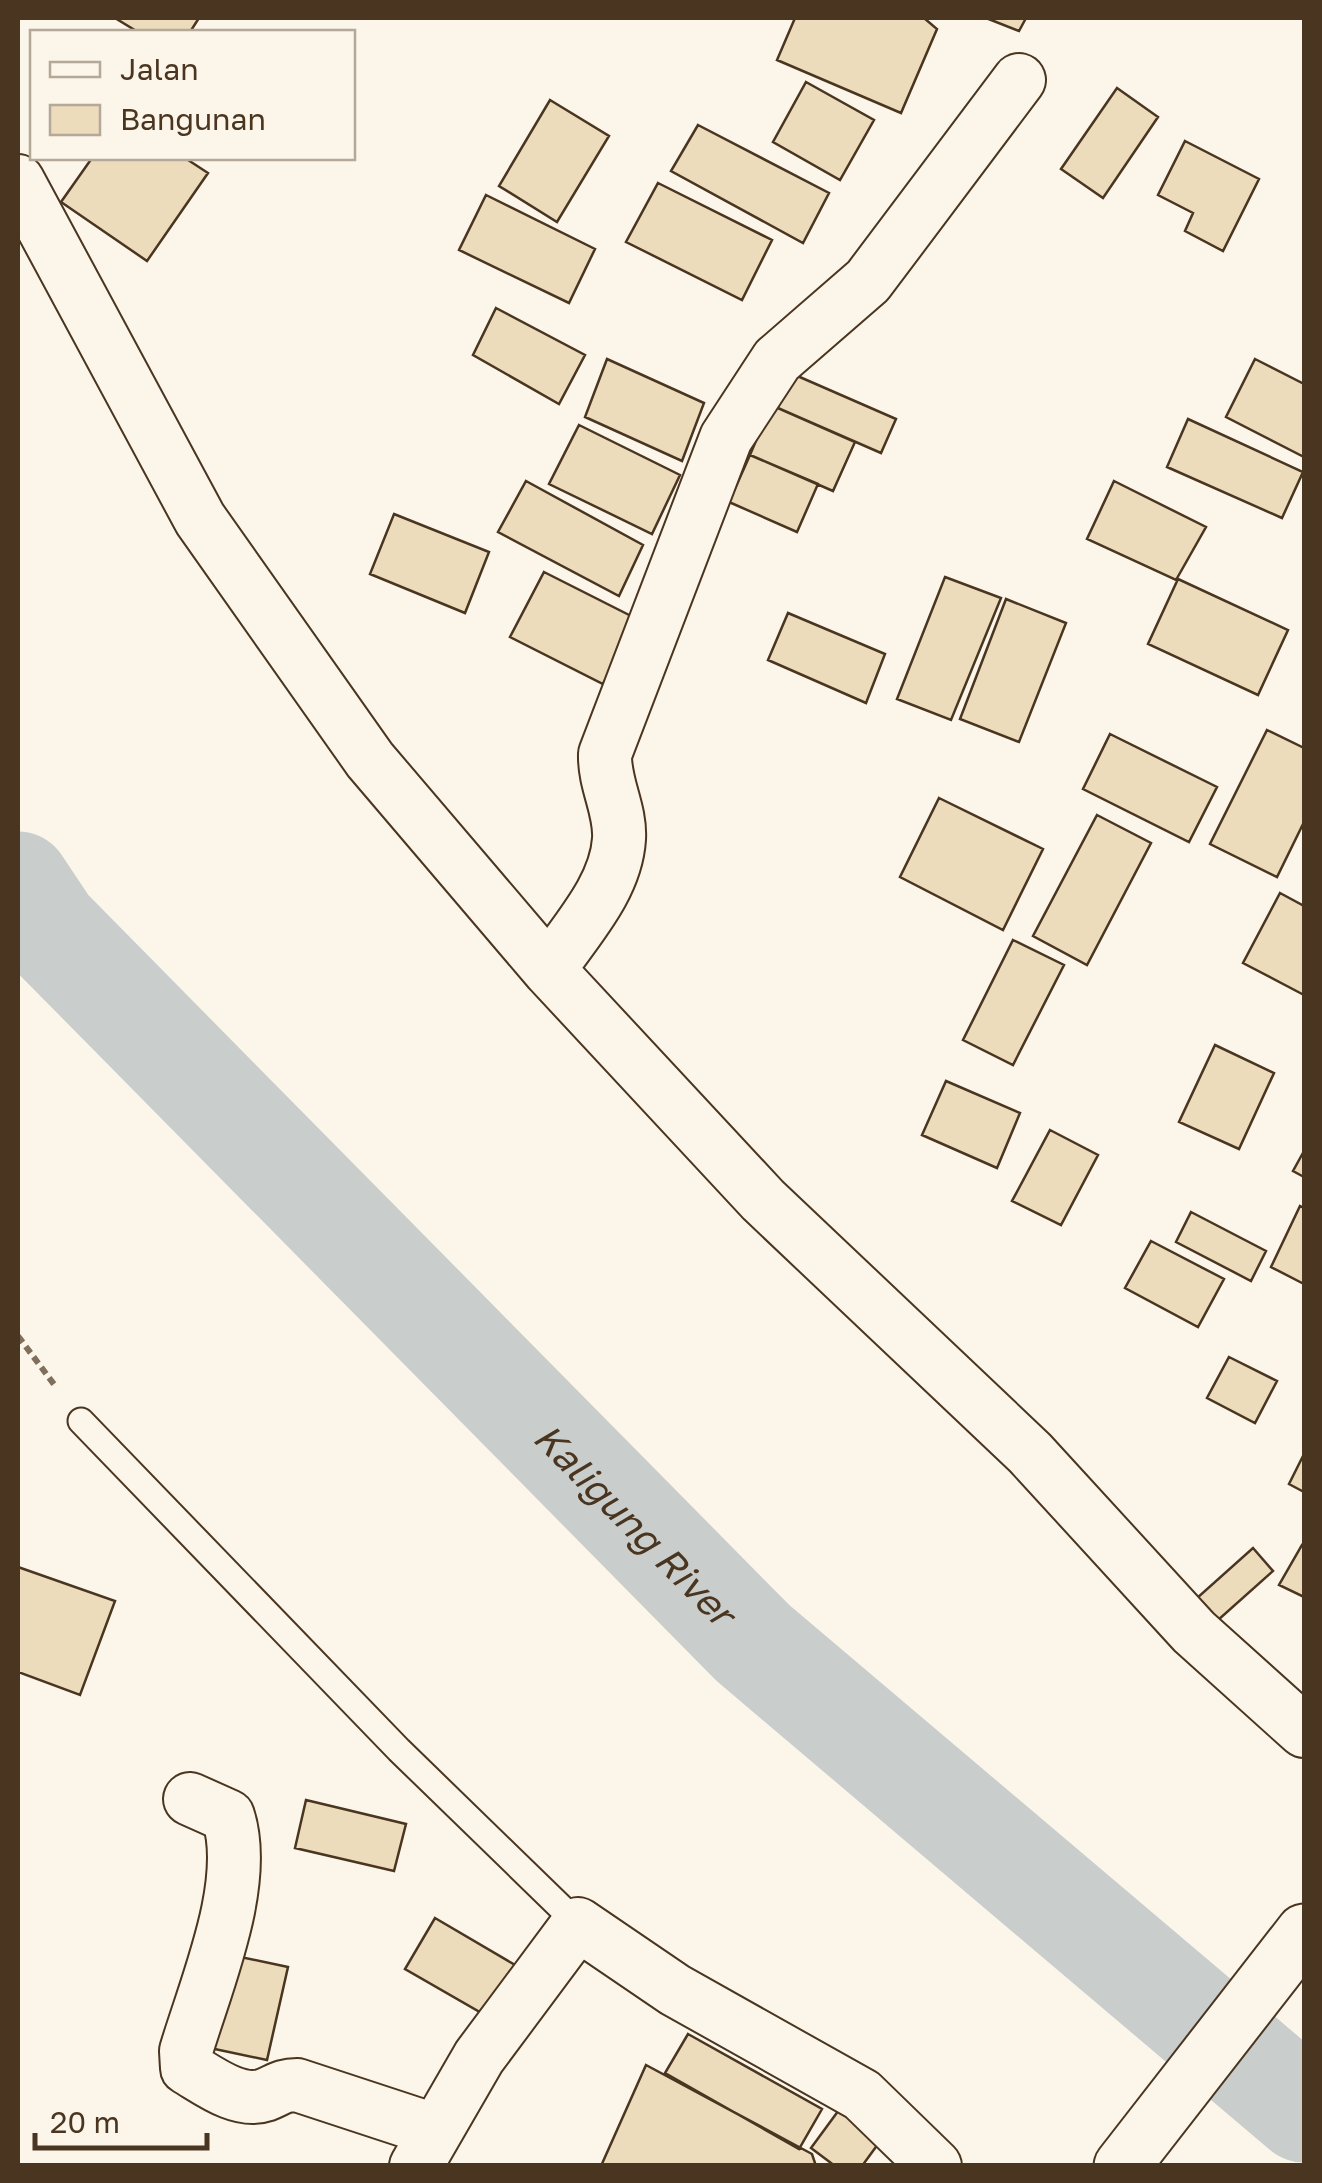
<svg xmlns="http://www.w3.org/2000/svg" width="1322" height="2183" font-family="'Golos Text',sans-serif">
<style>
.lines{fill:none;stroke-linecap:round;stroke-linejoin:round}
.river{stroke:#c9cecd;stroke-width:105}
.building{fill:#ecdcbc;stroke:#4a3520;stroke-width:2.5}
.lane-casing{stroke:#4a3520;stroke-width:29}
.street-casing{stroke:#4a3520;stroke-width:56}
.secondary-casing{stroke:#4a3520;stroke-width:59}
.path{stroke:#7f6f5c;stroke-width:6;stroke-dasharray:8 5;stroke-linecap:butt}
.lane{stroke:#fbf6e9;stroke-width:25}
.street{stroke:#fbf6e9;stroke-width:52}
.secondary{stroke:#fbf6e9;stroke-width:55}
.labels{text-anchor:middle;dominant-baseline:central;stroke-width:8;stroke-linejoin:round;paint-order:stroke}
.water-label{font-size:38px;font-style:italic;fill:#4a3520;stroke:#fbf6e9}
</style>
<rect width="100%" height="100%" fill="#fbf6e9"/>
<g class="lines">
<!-- river -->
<path class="river" id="s1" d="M18,884l30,45 705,714 551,467"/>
</g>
<!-- building -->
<path class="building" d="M115,18h84l-9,14h-52z
M795,18h129l13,11 -36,84 -124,-53z
M986,18h40l-7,13z
M806,82l68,38 -34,60 -67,-38z
M1117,88l41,29 -55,81 -42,-29z
M550,100l59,36 -52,86 -58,-36z
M698,125l131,68 -26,50 -132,-72z
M1185,141l74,38 -36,72 -38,-20 8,-18 -35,-18z
M92,158h93l23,15 -61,88 -86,-59z
M658,183l114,57 -30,60 -116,-58z
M486,195l109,54 -26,54 -110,-53z
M496,308l89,47 -26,49 -86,-49z
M607,359l97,44 -22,58 -97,-44z
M1255,359l49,25v73l-78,-40z
M786,371l110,48 -15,34 -110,-48z
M771,405l84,37 -22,49 -83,-36z
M1188,419l115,53 -21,46 -115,-51z
M579,425l101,50 -28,59 -103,-50z
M750,455l68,29 -21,48 -68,-30z
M526,481l117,64 -24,51 -121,-64z
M1114,481l92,46 -30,53 -89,-41z
M394,514l95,38 -24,61 -95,-39z
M544,572l93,47 -34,65 -93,-47z
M945,577l56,21 -50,122 -54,-21z
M1178,579l110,51 -30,65 -110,-51z
M1006,599l60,24 -47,119 -59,-23z
M788,613l97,41 -19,49 -98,-43z
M1267,730l37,18v74l-27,55 -67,-33z
M1110,734l107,53 -28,55 -106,-53z
M939,798l104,51 -40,81 -103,-53z
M1097,815l54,28 -64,122 -54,-29z
M1280,893l24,13v89l-61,-32z
M1013,940l51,25 -51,100 -50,-25z
M1215,1045l59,28 -35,76 -60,-27z
M946,1081l74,32 -23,55 -75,-33z
M1050,1130l48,25 -37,70 -49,-24z
M1304,1151v26l-11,-6z
M1300,1206l4,2v76l-33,-17z
M1191,1212l75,39 -15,30 -75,-39z
M1151,1241l73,38 -26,48 -73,-39z
M1229,1357l48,24 -22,42 -48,-25z
M1304,1454v38l-15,-8z
M1302,1545l2,1v51l-25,-12z
M1253,1548l20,23 -56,50 -20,-23z
M18,1567l97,34 -35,94 -62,-23z
M306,1800l100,24 -12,47 -99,-23z
M435,1918l80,47 -30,50 -80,-46z
M231,1955l57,12 -21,93 -57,-12z
M688,2034l134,75 -23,40 -134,-76z
M646,2065l166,89 4,12h-215z
M847,2099l42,30 -27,37h-27l-24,-18z"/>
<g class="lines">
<!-- lane casing -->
<g class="lane-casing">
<path id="lane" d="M81,1421l318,329 179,174"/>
</g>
<!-- street casing -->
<g class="street-casing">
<path id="street" d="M18,181l182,338 170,241 179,210 214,230 267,253 164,179 110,99
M549,970c27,-40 67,-82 70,-131 2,-29 -15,-55 -14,-85l121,-316 51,-78 91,-79 151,-201
M190,1799l38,17c22,67 -22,168 -42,235l1,17c22,13 52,36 78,27 13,-5 17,-10 32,-10l137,45
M416,2166l63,-109 99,-133 97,66 187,105 73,71"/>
</g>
<!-- secondary casing -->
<g class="secondary-casing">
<path id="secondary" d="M1122,2166l182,-234"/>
</g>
<!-- path -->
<path class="path" d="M18,1336l38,51"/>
<!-- lane -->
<use href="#lane" class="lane"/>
<!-- street -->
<use href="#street" class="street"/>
<!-- secondary -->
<use href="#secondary" class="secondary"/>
</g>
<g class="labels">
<!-- water labels -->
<g class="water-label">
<text stroke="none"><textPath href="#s1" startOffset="890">Kaligung River</textPath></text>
</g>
</g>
<!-- border -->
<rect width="1322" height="2183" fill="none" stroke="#4a3520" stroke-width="40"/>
<!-- legend -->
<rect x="30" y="30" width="325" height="130" fill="#fbf6e9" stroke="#b4a999" stroke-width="2.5"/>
<rect x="50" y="62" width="50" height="15" fill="#fbf6e9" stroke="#b4a999" stroke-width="2.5"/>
<text x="120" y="80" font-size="30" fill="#4a3520">Jalan</text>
<rect x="50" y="105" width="50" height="30" fill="#ecdcbc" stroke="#b4a999" stroke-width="2.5"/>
<text x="120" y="130" font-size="30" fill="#4a3520">Bangunan</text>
<!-- scale -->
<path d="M35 2133v15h172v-15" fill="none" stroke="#4a3520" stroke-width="5"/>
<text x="50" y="2133" font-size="30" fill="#4a3520" stroke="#fbf6e9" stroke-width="8" paint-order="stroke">20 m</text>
</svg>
